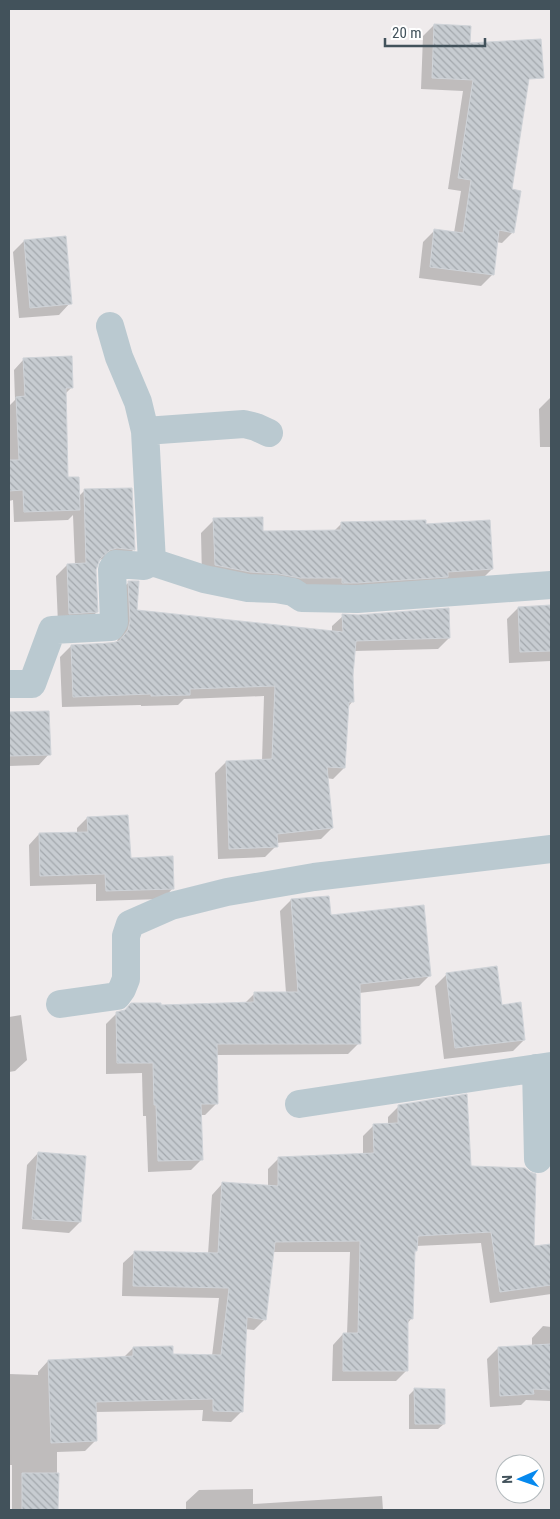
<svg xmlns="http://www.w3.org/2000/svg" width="560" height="1519" font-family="'Roboto Condensed',sans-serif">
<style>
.shadow{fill:#0003}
.building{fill:url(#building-back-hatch);stroke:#cfd3d8}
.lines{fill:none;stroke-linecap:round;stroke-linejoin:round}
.minor{stroke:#bac9d0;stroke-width:28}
</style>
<defs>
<pattern id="building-back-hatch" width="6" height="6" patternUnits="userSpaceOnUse" patternTransform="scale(1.25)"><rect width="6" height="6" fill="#c7ccd1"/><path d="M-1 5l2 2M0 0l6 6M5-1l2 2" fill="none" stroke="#a3a8ad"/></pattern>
</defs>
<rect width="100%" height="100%" fill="#efebec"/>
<!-- shadow -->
<path class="shadow" d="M434,25l35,19 42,147 2,41 -11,11 -6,-1 -4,33 -11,11 -62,-8 4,-36 11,-11 20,2 7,-42 -13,-2 15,-98 -42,-2 2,-53z
M24,241l46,62 -11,12 -40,3 -6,-66z
M24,359l48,28 -7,7 2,84 11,19 6,-6 50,58 -11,11 -18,-1 -7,1 -3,9 2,43 -12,11 -27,1 -2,-48 11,-11h8l-2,-50 -5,5 -54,2 -1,-22 -4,1v-95l6,-6 -1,-30z
M550,398h1v49h-11l-1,-38z
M214,520l48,13 72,-2 7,-7 84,1 67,44 -13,13 -136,14 -141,-18 -1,-45z
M129,582l7,29 196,21v-6l11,-10 106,22 -11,11 -84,2 -2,24v27l-4,5 -4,61 -11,11 -7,-1 6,50 -11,11 -45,4v3l-11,11 -47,2 -3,-86 11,-11 36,-1 2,-65 -80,3 -6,6 -37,1v-1l-79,2 -2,-50 11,-11 46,-4 2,-9 -1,-40z
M551,607v54l-42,2 -2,-44 11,-11z
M48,712l1,42 -10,11 -30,1v-53z
M87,818l42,41 44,29 -10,11 -67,2v-17l-66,2 -1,-41 10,-11 38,-1v-5z
M328,897l2,19 100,59 -11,11 -60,7v50l-11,11 -132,1v49l-11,11h-4l1,44 -11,11 -43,2 -2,-56h-3l-1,-43 -36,1v-50l11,-11 43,-6 84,-3 11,-11h31l-6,-82 11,-11z
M446,975l55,31 23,34 -11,11 -69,8 -9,-73z
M21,1015l6,45 -12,11 -6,1v-55z
M399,1106l71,61 63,81 18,-3v49l-61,9 -9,-60 -65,3v4l-3,3 -2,66 -4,5v46l-11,11h-64l1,-36 10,-11h4l3,-82h-78l-7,67 -11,11 -9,-1 -3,82 -11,11 -29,-1 1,-11 -108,2 1,28 -11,11 -28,1v58h-45v-45h-3v-91l29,1v-3l10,-11 76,-4 9,-9 39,7 40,1 7,-58 -97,-2 1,-33 11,-10 74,1 4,-59 10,-11 46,2v-17l11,-11 84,-3v-19l10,-10 15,-1v-8z
M38,1153l42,69 -11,11 -47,-4 5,-64z
M543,1326l8,1v74l-25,-1 -5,5 -31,2 -3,-48 11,-11 34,-2v-8z
M415,1389l29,35 -6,5h-29v-34z
M253,1489v15l129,-8 1,14h-197v-8l13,-12z"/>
<!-- building -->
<path class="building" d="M434,24l37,2 -1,17 71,-4 3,39 -15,1 -17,110 9,2 -7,42 -15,-3 -5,45 -64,-8 4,-38 29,4 8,-53 -13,-2 15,-98 -41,-2z
M66,236l6,68 -42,4 -6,-68z
M72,356l1,32h-7l2,89h11l1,33 -56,2 -1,-22 -14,1v-31h10l-3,-63 9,-1 -2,-38z
M132,488l3,62 -18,-2 -7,2 -10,9 -4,11 2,42 -29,2 -2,-50 19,-1 -2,-74z
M263,517v14l78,-1v-8l85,-2v4l64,-4 3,49 -45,3v5l-91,6h-15v-5h-42l-21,-4 -29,-2 -35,-7 -2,-47z
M128,581h11l-2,29 206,22 -1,-18 16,1 91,-7 1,30 -94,3 -3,34 1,27h-5l-4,66 -18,-1 6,61 -56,6 1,13 -49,2 -3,-88 46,-2 3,-73 -85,3v6l-39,1v-2l-78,3 -2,-52 41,-2 7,-2 5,-6 4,-5 2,-9z
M551,605v46l-31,1 -2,-45z
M49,711l2,44 -42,1v-44z
M128,815l3,43 42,-2 1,33 -68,2 -1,-17 -65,2 -1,-43 49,-1 -1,-15z
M329,896l2,19 93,-10 7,71 -71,8 1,60h-144l1,60h-17l2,56 -45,1 -2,-56h-2l-1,-42h-36l-1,-51 9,-2 6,-7h30v2l93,-3v-10h44l-7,-93z
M497,966l5,39 19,-3 4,38 -70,8 -9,-75z
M467,1094l4,72 54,2 5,4 6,2 -2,72 17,-2v41l-51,7 -9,-60 -73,4 -1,15h-2l-2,68h-5v52h-65v-38h15l2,-92 -85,1 -9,78 -19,-3 -4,95 -30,-1v-12l-117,3 1,39 -46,2 -3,-83 85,-4v-9l40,-1v8l48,1 8,-67 -96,-2 1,-35 84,2 4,-71 56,4v-29l96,-4 -1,-29 25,-1v-18z
M38,1152l48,4 -5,66 -49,-3z
M551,1344v46l-18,-1 1,5 -34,2 -2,-49z
M414,1388l31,1v35h-30z
M22,1473h37l-1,37h-36z"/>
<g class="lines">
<!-- minor -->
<path class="minor" d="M145,431l99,-7 12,3 13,6
M152,562l52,17 44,9 28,1 17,3 9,6 55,1 194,-14
M9,684h23l20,-54 59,-3 3,-5 -2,-53 4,-5 28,2 8,-4 -7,-131 -7,-29 -19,-45 -9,-31
M60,1004l57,-8 5,-7 4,-10v-43l4,-12 41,-18 56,-14 87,-15 237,-28
M536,1068l2,91
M299,1104l252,-38"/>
</g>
<!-- border -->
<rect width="560" height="1519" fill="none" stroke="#42525b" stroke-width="20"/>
<!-- north arrow -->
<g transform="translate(520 1479) rotate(268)"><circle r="24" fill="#ffffff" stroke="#b3babd"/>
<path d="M0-4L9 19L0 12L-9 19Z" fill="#0689ee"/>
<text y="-8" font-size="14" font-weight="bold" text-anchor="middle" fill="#42525b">N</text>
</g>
<!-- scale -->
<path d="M385 38v8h100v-8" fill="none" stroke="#42525b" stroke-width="2.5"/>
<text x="392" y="38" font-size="15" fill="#42525b" stroke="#ffffff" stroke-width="4" paint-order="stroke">20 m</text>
</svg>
